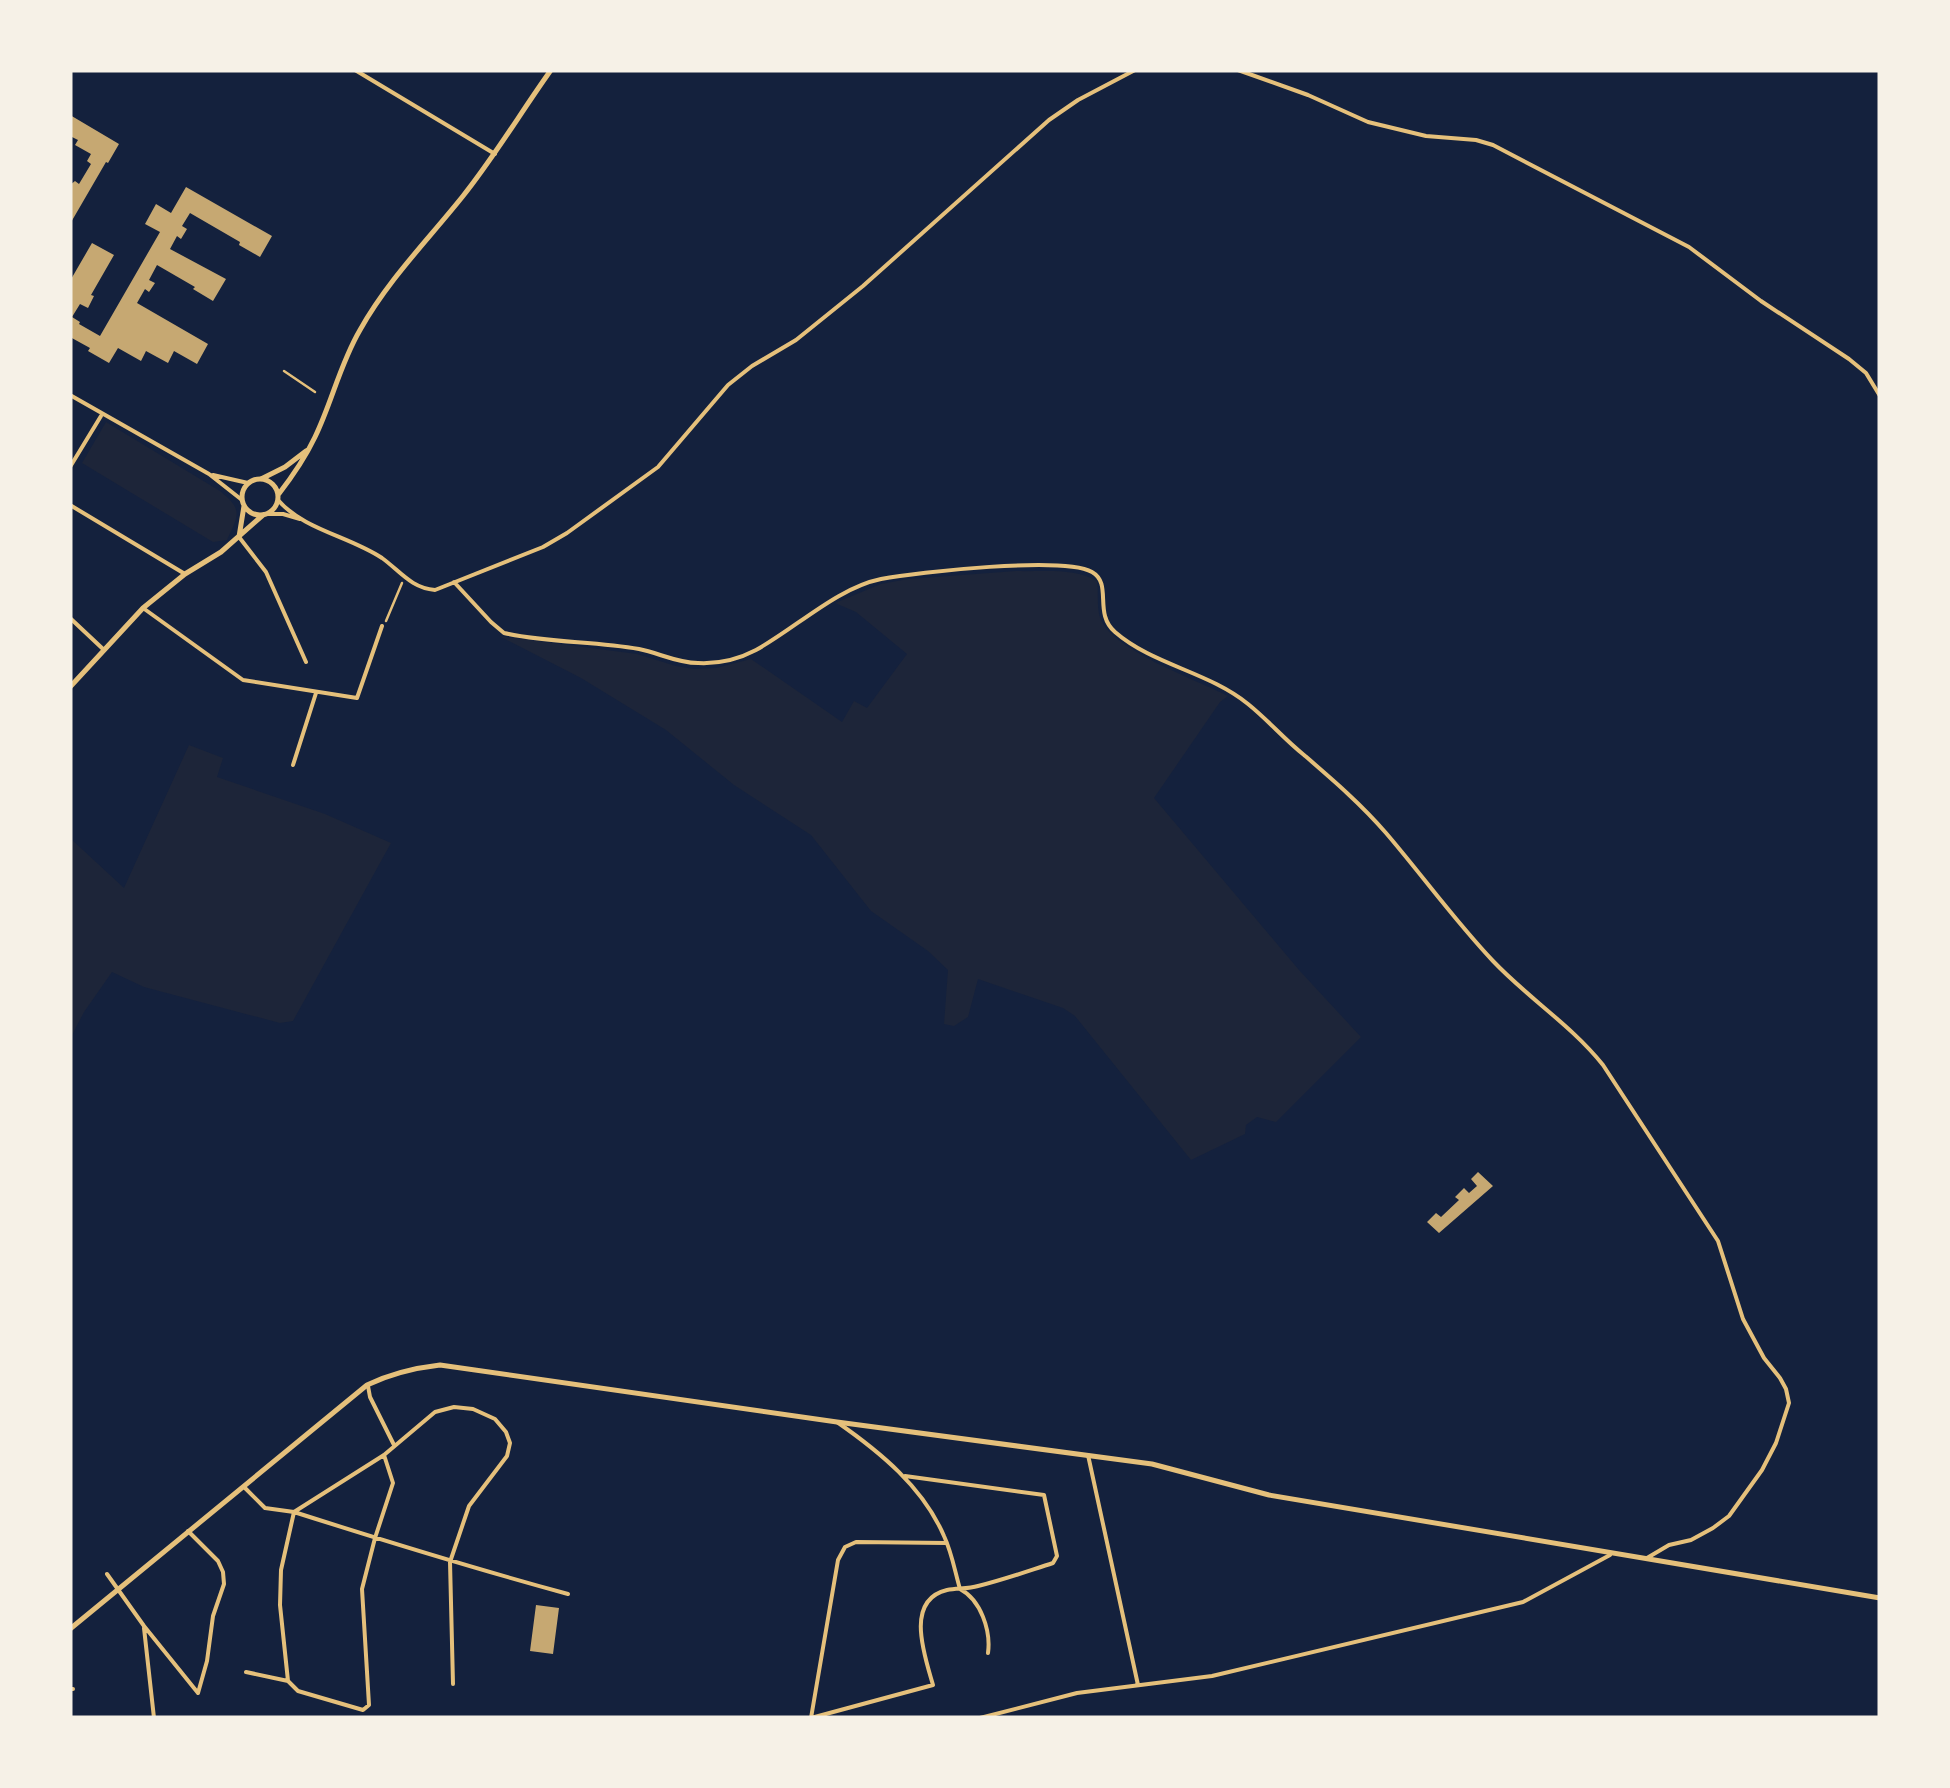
<svg xmlns="http://www.w3.org/2000/svg" width="1950" height="1788" font-family="'Roboto Condensed',sans-serif">
<style>
.green{fill:#1d2539}
.building{fill:#c6a872}
.lines{fill:none;stroke-linecap:round;stroke-linejoin:round}
.path{stroke:#e5c07b;stroke-width:2.5}
.pedestrian{stroke:#e5c07b;stroke-width:2.5}
.minor{stroke:#e5c07b;stroke-width:4}
.tertiary{stroke:#e5c07b;stroke-width:5}
</style>
<rect width="100%" height="100%" fill="#14213d"/>
<!-- green -->
<path class="green" d="M106,422l114,69c23,19 19,23 7,49l-14,2 -131,-79z
M1016,571c27,1 57,-4 81,10 2,13 -1,28 4,39 14,31 96,60 127,76l-8,6 -66,96 145,172 62,67 -85,85 -19,-5 -11,8 -1,9 -54,26 -116,-144 -12,-8 -85,-29 -10,38 -14,9 -10,-2 4,-54 -20,-19 -57,-40 -60,-76 -77,-50 -68,-55 -85,-52 -82,-42 138,18 39,12 18,3 22,-1 35,-9 91,63 12,-21 13,7 40,-54 -51,-42 -21,-9 46,-19 27,-5z
M189,745l34,13 -6,19 108,37 66,29 -98,178 -13,2 -136,-36 -32,-15 -28,40 -14,27v-201l54,50z"/>
<!-- building -->
<path class="building" d="M70,115l49,29 -11,19 -2,-1 -36,62v-39l5,-4 4,3 12,-20 -4,-3 4,-7 -16,-9 3,-5 -8,-4z
M186,187l86,49 -12,21 -21,-12 1,-3 -50,-29 -8,13 5,3 -6,10 -4,-3 -7,13 56,30 -13,22 -20,-12 2,-2 -38,-22 -8,15 6,3 -6,9 -4,-3 -8,14 71,41 -11,20 -23,-13 -6,12 -22,-12 -5,10 -23,-13 -9,15 -21,-12 2,-3 -20,-11v-56l22,-38 22,12 -23,40 3,1 -6,12 -8,-4 -8,13 8,5 -1,2 21,12 60,-104 -15,-8 11,-20 15,9z
M1478,1172l15,14 -54,47 -12,-11 9,-9 5,4 18,-17 -4,-3 9,-9 5,5 8,-7 -6,-7z
M536,1605l23,3 -6,46 -23,-3z"/>
<g class="lines">
<!-- path -->
<path class="path" d="M386,621l16,-38"/>
<!-- pedestrian -->
<path class="pedestrian" d="M284,371l31,21"/>
<!-- minor -->
<path class="minor" d="M355,70l140,84
M1238,70l70,25 60,27 58,14 50,4 17,5 196,102 72,54 88,58 17,14 14,23
M70,395l139,79 33,26
M70,467l31,-51
M213,475l35,8
M278,500c26,30 71,36 104,58 18,13 29,30 53,32l108,-43 24,-14 91,-66 70,-82 24,-19 44,-26 67,-54 186,-166 29,-20 57,-30
M70,505l115,69
M267,514h16l17,5
M239,537l27,35 40,90
M454,582l37,40 13,11c44,10 90,8 135,16 20,4 38,14 59,14 20,1 41,-4 58,-13 40,-22 81,-62 125,-71 37,-7 182,-23 211,-7 21,12 1,41 23,60 38,33 94,40 133,72 20,16 36,35 56,51 29,25 57,49 82,78 36,42 69,88 107,128 35,37 78,64 110,104l115,176 25,78 21,39 16,20 6,11 3,14 -13,40 -14,27 -33,46 -16,12 -22,12 -22,5 -22,13
M143,608l100,72 114,18 25,-72
M70,618l33,31
M293,765l23,-72
M368,1386l2,11 24,48
M837,1422c43,30 86,65 107,114 8,17 11,36 16,53 21,11 31,42 28,64
M384,1455l9,28 -18,55 -13,51 7,116 -6,5 -65,-19 -10,-10 -8,-76 1,-35 13,-58c91,29 182,57 274,82
M1088,1455l50,230
M905,1476l139,19 13,61 -4,7c-25,8 -50,17 -75,23 -10,3 -21,2 -31,4 -43,10 -22,67 -14,95l-122,33 27,-158 7,-13 11,-5 91,1
M245,1488l20,20 29,4 90,-57 51,-43 19,-5 19,2 22,10 11,13 4,11 -3,13 -38,50 -19,56 3,122
M188,1531l30,30 5,11 1,12 -11,32 -6,45 -9,32
M107,1574l37,52 54,67
M144,1628l10,90
M246,1672l42,9
M70,1689h3
M980,1718l97,-25 135,-17 311,-74 87,-47"/>
<!-- tertiary -->
<path class="tertiary" d="M261,479l24,-12 21,-16
M242 497a18 18 0 1 1 36 0a18 18 0 1 1-36 0Z
M278,495c14,-18 27,-37 37,-58 17,-35 25,-73 45,-107 28,-50 67,-89 103,-134 32,-40 58,-84 88,-126
M239,537l5,-31
M70,687l73,-79 42,-34 36,-22 42,-37
M70,1629l297,-244c25,-12 47,-17 73,-20l397,57 315,42 117,31 611,103"/>
</g>
<!-- border -->
<rect width="1950" height="1788" fill="none" stroke="#f6f1e7" stroke-width="145"/>
</svg>
